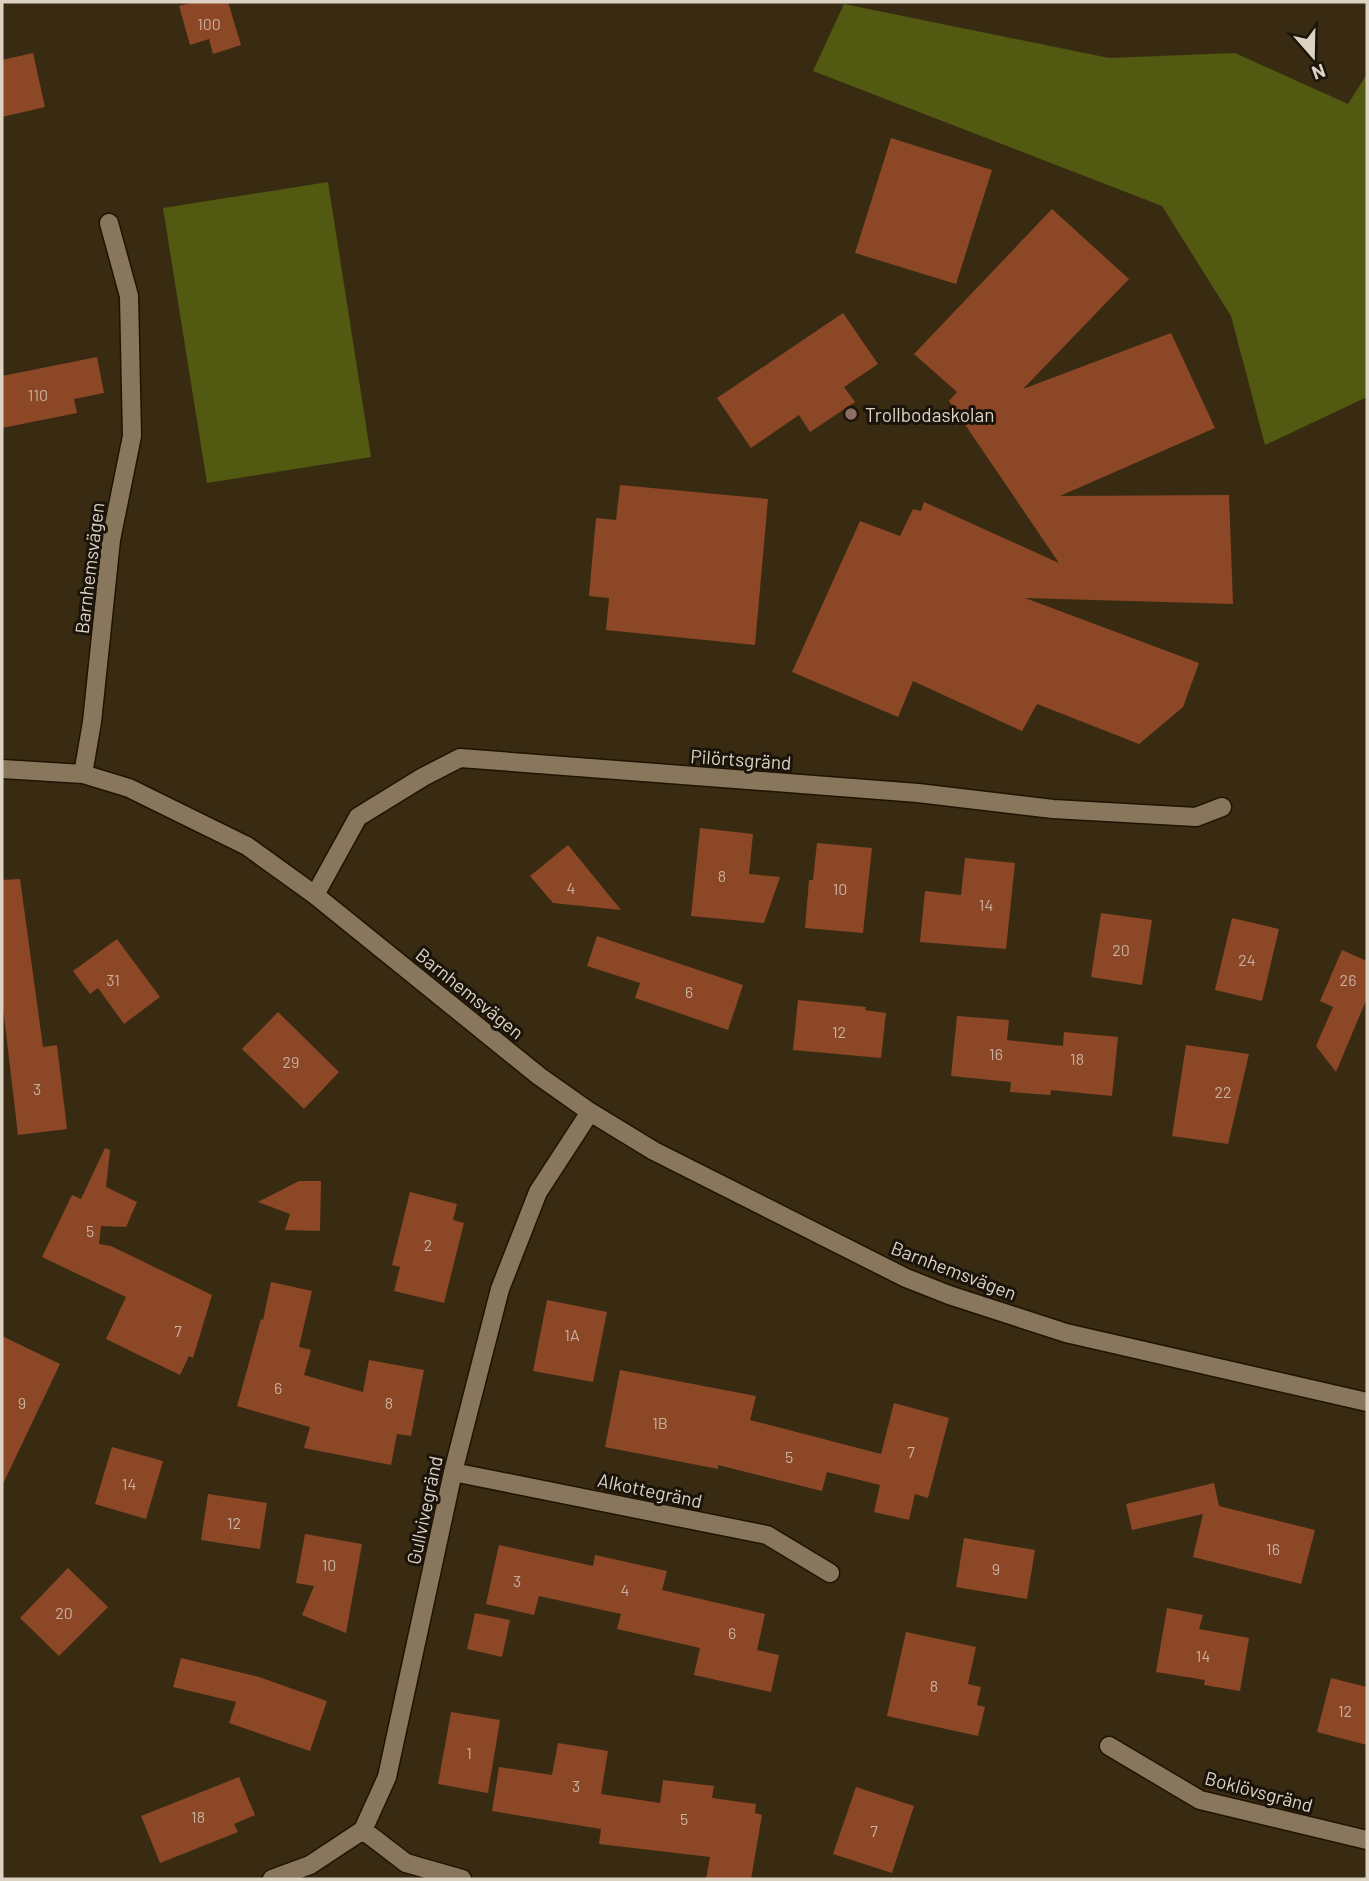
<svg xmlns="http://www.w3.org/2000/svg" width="1369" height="1881" font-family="Barlow,sans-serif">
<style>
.green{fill:#525910}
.building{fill:#8c4727}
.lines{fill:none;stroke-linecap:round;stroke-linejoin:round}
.street-casing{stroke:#201300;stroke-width:21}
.street{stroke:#88775d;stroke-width:18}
.education-dot{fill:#8d6e63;stroke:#1b140a;stroke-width:2.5}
.labels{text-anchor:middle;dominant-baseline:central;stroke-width:6;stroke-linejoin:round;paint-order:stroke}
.number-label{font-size:16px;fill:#c8b09e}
.poi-label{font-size:19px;fill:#dcd3c5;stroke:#1b140a;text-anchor:start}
.street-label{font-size:19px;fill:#dcd3c5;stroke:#1b140a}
</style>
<rect width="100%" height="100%" fill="#392b12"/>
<!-- green -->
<path class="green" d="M844,4l265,54 126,-5 113,51 19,-30v323l-102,48 -34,-129 -69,-110 -349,-135z
M328,182l43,275 -164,26 -44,-275z"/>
<!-- building -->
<path class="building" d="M194,2h34l13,43 -28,9 -4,-15 -19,6 -11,-39z
M33,53l12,54 -43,10v-57z
M891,138l101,32 -36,114 -101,-31z
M1052,209l77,70 -106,110 148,-56 44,95 -155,68 169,-1 4,109 -208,-6 174,65 -16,44 -44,37 -102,-40 -15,27 -109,-50 -15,36 -106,-45 68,-151 40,15 13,-27 8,2 3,-9 135,61 -110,-162 8,-9 -43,-38z
M843,313l35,51 -34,23 11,15 -45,30 -11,-17 -48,33 -34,-50z
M97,357l7,36 -30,6 3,14 -75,15v-52z
M620,485l148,14 -13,146 -149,-15 3,-32 -20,-2 7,-78 20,2z
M700,828l53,6 -4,40 31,3 -16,46 -73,-7z
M817,843l55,5 -9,85 -58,-5 4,-48h4z
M568,845l53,65 -68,-7 -23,-27z
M965,858l50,5 -9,86 -86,-7 5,-51 36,4z
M20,879l23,168 14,-2 10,84 -49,6 -16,-136v-119z
M1101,913l51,7 -10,65 -51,-8z
M1232,918l47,11 -17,72 -47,-11z
M597,936l146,49 -15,45 -93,-32 5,-15 -53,-17z
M117,939l43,58 -36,27 -26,-36 -8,6 -17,-23z
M1342,950l25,11v37l-31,74 -20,-26 17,-39 -13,-6z
M798,1000l68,7 -1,3 21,3 -5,45 -88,-8z
M278,1012l61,60 -35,37 -62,-60z
M957,1016l52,4 -2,20 56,6 1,-14 54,5 -6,59 -61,-6 -1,5 -40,-3 1,-10 -60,-6z
M1186,1045l63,9 -21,90 -56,-8z
M105,1148l5,2 -4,37 31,15 -11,25 -25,-1 -2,18 12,2 101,49 -19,63 -4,-2 -9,19 -74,-36 20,-42 -84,-40 30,-62 9,4z
M299,1181h22l-1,50 -35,-1 5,-16 -32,-12z
M410,1192l47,12 -4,16 11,3 -20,80 -50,-12 6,-24 -8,-2z
M271,1282l41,9 -13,56 12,3 -7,25 59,17 6,-32 55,10 -13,66 -14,-2 -6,31 -87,-17 6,-21 -73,-21 24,-87 2,1z
M547,1300l60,12 -14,70 -60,-11z
M2,1336l58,28 -58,122z
M620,1370l136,26 -6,24 131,34 13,-51 55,15 -21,80 -13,-4 -6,26 -35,-8 6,-27 -53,-13 -5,19 -104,-26v4l-113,-22z
M112,1447l51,14 -17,58 -51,-15z
M1214,1483l5,23 96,24 -14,54 -108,-27 10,-43 -71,16 -6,-26z
M208,1494l59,9 -7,46 -59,-9z
M305,1534l57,10 -16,89 -44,-18 12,-29 -18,-3z
M964,1538l71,12 -8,49 -71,-12z
M499,1545l94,21 2,-11 72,16 -5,19 103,24 -8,36 22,5 -8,37 -77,-17 6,-27 -83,-19 4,-15 -82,-18 -5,19 -48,-11z
M68,1568l40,39 -49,49 -39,-38z
M1167,1608l36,7 -4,14 50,9 -9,53 -36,-6 1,-5 -49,-8z
M475,1613l35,7 -8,37 -35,-8z
M906,1632l70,15 -8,37 13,3 -4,18 8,2 -7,29 -91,-20z
M181,1658l78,19 68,24 -17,50 -81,-28 7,-21 -63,-15z
M1331,1678l36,9v58l-50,-13z
M451,1712l49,8 -12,73 -50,-9z
M558,1743l50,8 -7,43 59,9 3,-23 51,6 -2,12 44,6 -1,9 7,2 -11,64h-45l4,-22 -111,-13 2,-15 -109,-18 7,-44 53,8z
M239,1777l16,38 -21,9 4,8 -78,31 -19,-47z
M856,1787l58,19 -22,67 -59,-19z"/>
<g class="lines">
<!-- street casing -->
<g class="street-casing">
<path id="street" d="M109,223l20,73 3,140 -21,104 -19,182 -9,52 46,14 118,58 68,49 224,181 51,36 64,39 252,127 43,17 117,38 301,69
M2,769l81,5
M315,895l43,-78 65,-40 37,-19 458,35 135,16 143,8 26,-10
M453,1472l314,63 63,38
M1109,1746l91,54 167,40
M363,1830l43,33 56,16
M272,1879l38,-14 53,-35 24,-53 66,-305 47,-183 38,-97 52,-80"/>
</g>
<!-- street -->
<use href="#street" class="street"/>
</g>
<!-- markers -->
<circle class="education-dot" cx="851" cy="414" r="7"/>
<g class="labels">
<!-- number labels -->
<g class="number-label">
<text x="209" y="23">100</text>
<text x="38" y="394">110</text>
<text x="722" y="875">8</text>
<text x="571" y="887">4</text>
<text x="840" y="888">10</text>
<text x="986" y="904">14</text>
<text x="1121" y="949">20</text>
<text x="1247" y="959">24</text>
<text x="113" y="979">31</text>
<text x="1348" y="979">26</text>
<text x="689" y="991">6</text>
<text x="839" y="1031">12</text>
<text x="996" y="1053">16</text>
<text x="1077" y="1058">18</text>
<text x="291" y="1061">29</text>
<text x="37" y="1088">3</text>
<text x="1223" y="1091">22</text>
<text x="90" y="1230">5</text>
<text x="428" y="1244">2</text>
<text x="178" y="1330">7</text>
<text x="572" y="1334">1A</text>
<text x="278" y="1387">6</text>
<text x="22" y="1402">9</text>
<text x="389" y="1402">8</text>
<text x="660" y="1422">1B</text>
<text x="911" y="1451">7</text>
<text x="789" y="1456">5</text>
<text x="129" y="1483">14</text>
<text x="234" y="1522">12</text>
<text x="1273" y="1548">16</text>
<text x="329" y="1564">10</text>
<text x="996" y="1568">9</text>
<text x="517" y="1580">3</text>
<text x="625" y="1589">4</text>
<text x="64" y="1612">20</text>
<text x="732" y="1632">6</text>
<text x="1203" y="1655">14</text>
<text x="934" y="1685">8</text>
<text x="1345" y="1710">12</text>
<text x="469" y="1752">1</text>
<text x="576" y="1785">3</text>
<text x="198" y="1816">18</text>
<text x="684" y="1818">5</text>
<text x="874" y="1830">7</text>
</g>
<!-- poi labels -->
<g class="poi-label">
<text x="865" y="414">Trollbodaskolan</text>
</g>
<!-- street labels -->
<g class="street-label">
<text transform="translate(89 568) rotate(-83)">Barnhemsvägen</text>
<text transform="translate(741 759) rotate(4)">Pilörtsgränd</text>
<text transform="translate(470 993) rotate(39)">Barnhemsvägen</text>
<text transform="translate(954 1270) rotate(21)">Barnhemsvägen</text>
<text transform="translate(650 1490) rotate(12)">Alkottegränd</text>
<text transform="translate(424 1510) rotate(-78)">Gullvivegränd</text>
<text transform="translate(1259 1791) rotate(15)">Boklövsgränd</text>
</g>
</g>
<!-- border -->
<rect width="1369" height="1881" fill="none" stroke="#dcd3c5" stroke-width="7"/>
<!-- north arrow -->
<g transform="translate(1313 56) rotate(160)" stroke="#1b140a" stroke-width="5" paint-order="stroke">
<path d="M0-5L12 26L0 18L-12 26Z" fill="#dcd3c5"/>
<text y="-10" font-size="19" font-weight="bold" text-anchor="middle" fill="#dcd3c5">N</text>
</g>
</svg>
